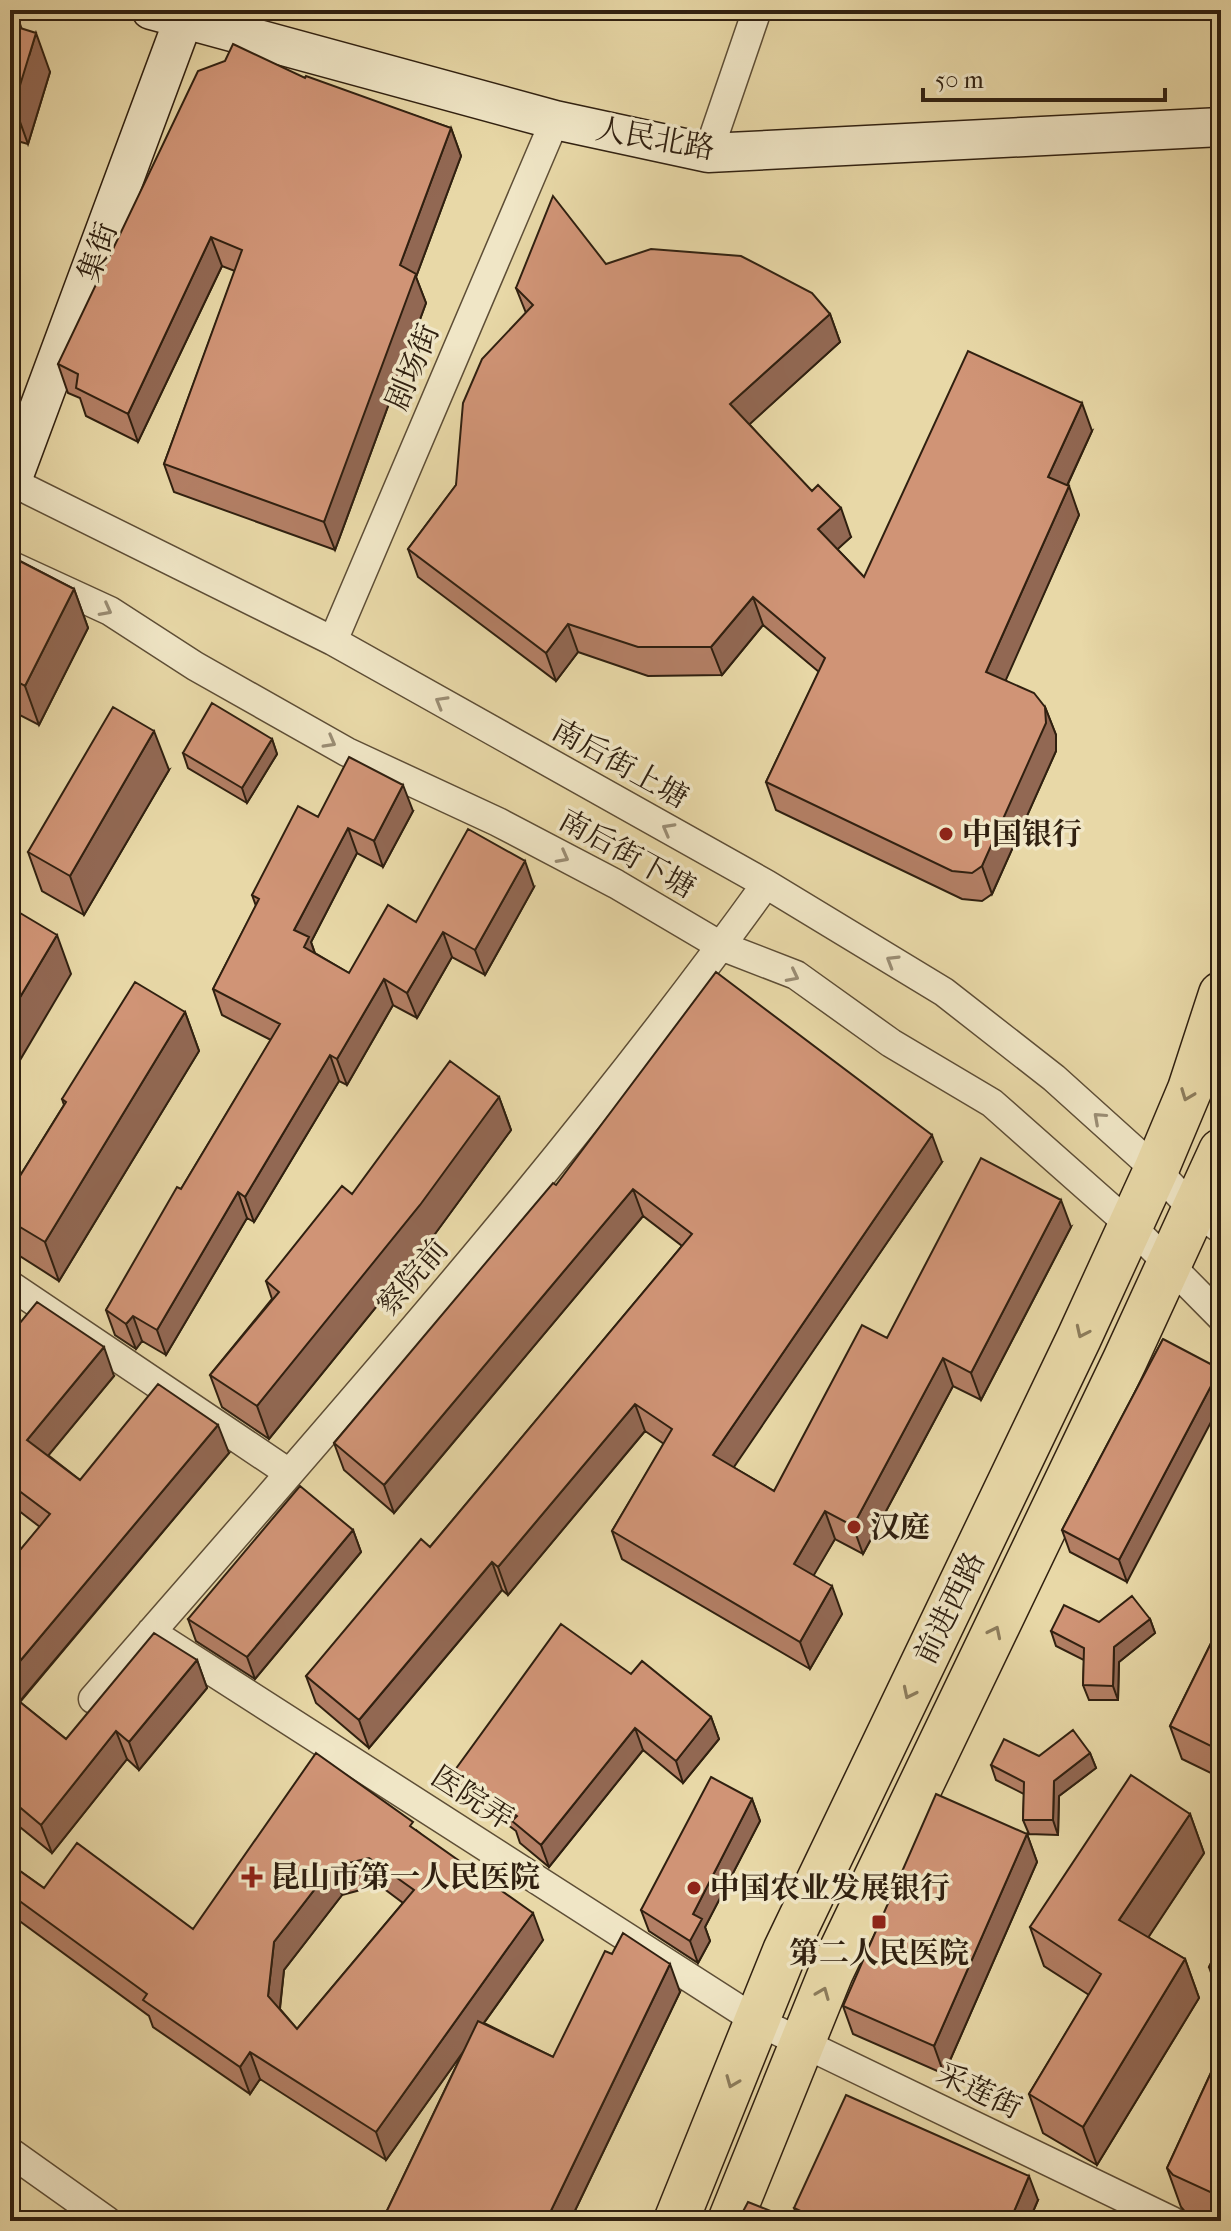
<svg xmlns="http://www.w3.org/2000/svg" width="1231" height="2231" font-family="'IM FELL French Canon','Noto Serif SC',serif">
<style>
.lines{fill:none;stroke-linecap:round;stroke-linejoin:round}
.street-casing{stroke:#5e4e36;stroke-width:31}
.secondary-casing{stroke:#302010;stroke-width:41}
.primary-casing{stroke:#302010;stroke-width:47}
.street{stroke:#f0e6c6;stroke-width:28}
.secondary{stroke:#f0e6c6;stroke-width:38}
.primary{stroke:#e8d8a7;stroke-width:44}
.wall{fill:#b37f65;stroke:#302010;stroke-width:2;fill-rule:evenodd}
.shaded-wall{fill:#926853;stroke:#302010;stroke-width:2}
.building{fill:#d09476;stroke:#302010;stroke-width:2;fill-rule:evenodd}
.oneway{stroke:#9a8d74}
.oneway2{stroke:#8c7c5c}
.poi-dot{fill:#8f2418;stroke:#f0e6c6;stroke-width:3}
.labels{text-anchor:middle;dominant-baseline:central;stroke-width:7;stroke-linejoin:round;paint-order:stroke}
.street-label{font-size:30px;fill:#302010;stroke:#f0e6c6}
.poi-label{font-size:30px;font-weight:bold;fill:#302010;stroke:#f0e6c6;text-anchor:start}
</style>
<rect width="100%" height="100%" fill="#e8d8a7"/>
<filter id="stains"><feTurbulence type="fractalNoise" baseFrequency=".0025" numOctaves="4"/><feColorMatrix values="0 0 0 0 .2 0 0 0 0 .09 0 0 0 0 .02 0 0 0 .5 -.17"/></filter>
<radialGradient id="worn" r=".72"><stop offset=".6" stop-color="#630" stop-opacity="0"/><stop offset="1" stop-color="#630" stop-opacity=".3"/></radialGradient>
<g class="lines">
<!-- street casing -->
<g class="street-casing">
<path id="street" d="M708,153l49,-143
M10,481l323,160 433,243 178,108 110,86 102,92 38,40 27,19
M10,565l100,46 85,55 152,86 151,70 118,62 105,62 75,29 95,68 101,60 139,123 90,91
M333,641l222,-521
M10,1285l279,188
M151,1632l606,389 415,200
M93,1699c231,-266 467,-529 673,-815
M10,2152l97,69"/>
</g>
<!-- secondary casing -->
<g class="secondary-casing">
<path id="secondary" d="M151,10l404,110 153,33 513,-26
M10,486l177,-476"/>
</g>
<!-- primary casing -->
<g class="primary-casing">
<path id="primary" d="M676,2221l109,-270 294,-613 77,-168 34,-81 31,-95
M730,2221l101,-249 294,-612 96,-209"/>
</g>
<!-- street -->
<use href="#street" class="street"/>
<!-- secondary -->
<use href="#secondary" class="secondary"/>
<!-- primary -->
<use href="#primary" class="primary"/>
</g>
<!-- wall -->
<path class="wall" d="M10,13l2,6 9,10 29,43 -22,72 -18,-5z
M305,78l146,50 10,28 -45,121 10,26 -91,247 -161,-58 -10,-28 71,-193 -13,-5 -84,176 -52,-26 -6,-18 -12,-5 -10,-29z
M606,264l224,50 10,28 -91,82 102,113 -14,12 27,28 228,-146 -25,55 12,29 -74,165 40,27 11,28v16l-64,143 -10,7 -20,-2 -186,-89 -10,-28 53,-110 -56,-47 -41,50 -74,1 -70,-24 -22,29 -138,-104 -10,-28 48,-64 70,-172 -10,-25z
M10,556l64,33 14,39 -49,97 -21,-11 -8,16z
M272,739l5,15 -30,49 -59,-35 -5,-15z
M169,770l-85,145 -42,-24 -14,-39z
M413,811l-30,56 -26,-14 -46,89 4,11 34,20 67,-51 118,-35 -49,88 -33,-18 -35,61 -24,-13 -46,80 -8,-4 -85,141 -7,-4 -81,137 -24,-14 -6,8 -21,-14 -9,-25 75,-121 90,-149 -49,-25 -9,-26 43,-83 -4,-11 66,-78z
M185,1012l14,39 -140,230 -47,-30 -2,-4v-55l54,-87 -2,-6z
M499,1097l12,33 -79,108 -163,201 -47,-32 -12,-32 62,-76 -6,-18 86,-87z
M942,1162l-209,305 41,24 113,-153 184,-111 -90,173 -28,-14 -90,168 -28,-15 -22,36 29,39 -32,55 -188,-110 -10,-28 52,-87 -19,-13 -137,164 -6,-5 -133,158 -53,-45 -10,-27 124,-129 252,-301 -39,-30 -249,297 -50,-43 -10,-27 222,-258z
M10,1335l104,41 -66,79 32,25 149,-27 -209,249 46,37 131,-79 10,28 -68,82 -12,-11 -75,94 -42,-34v-257l30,-35 -30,-23z
M1163,1339l-36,243 -57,-30 -8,-22z
M353,1530l8,22 -106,127 -59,-38 -8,-22z
M1150,1619l5,14 -36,29 -1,38h-29l-6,-15 1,-25 -28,-14 -5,-15 48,-9z
M1221,1623v155l-39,-19 -12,-33z
M631,1674l80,43 8,22 -36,44 -40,-33 -94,117 -29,-24 -4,-12 -53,-39 -8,-22z
M1090,1753l6,15 -37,28 -1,39 -29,-1 -6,-14 1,-26 -28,-14 -5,-15 48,-9z
M752,1799l8,22 -55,106 5,14 -12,22 -49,-32 -8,-21z
M1190,1814l14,39 -56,84 37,22 14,39 -102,167 -54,-32 -14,-39 60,-99 -45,-29 -14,-39z
M416,1830l127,110 -59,83 69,34 127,-65 -110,229h-188l81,-169 -77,108 -126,-81 -10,15 -97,-67 -4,-11 -139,-102v-50l34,24 149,41zM379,1885l24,18 -106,126 -17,-20 4,-39 58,-75z
M1027,1834l10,28 -93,212 -91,-40 -10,-28z
M1221,1943v58l-12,-34z
M1221,2051v170h-19l-15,-7 -6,-7 -14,-39z
M1038,2200l-9,21h-230l-5,-13z"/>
<!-- shaded-wall -->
<path class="shaded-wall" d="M19,21l11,32 6,-20 14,39 -22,72 -14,-39 3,-78z
M451,128l10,28 -45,121 10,26 -91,247 -11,-28 76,-257z
M211,237l11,29 -84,176 -10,-28z
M830,314l10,28 -99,90 -11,-28z
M1082,403l10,28 -34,74 -10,-28z
M1069,486l10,29 -82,185 -11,-28z
M841,508l10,29 -22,20 -11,-28z
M74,589l14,39 -49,97 -14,-39z
M753,597l10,28 -41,50 -11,-28z
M568,624l10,28 -22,29 -10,-28z
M10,691l8,23 -8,16z
M1045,707l11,28v16l-64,143 -10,-28z
M154,731l15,39 -85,145 -14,-39z
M272,739l5,15 -30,49 -5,-15z
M403,785l10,26 -30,56 -9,-26z
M348,828l9,25 -46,89 7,21 -4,10 -20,-43z
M525,861l9,26 -49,88 -10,-25z
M443,932l9,25 -35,61 -10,-25z
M57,935l14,39 -61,103v-63z
M384,979l9,26 -46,80 -10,-26z
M185,1012l14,39 -140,230 -14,-39z
M330,1055l9,26 -85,141 -9,-25z
M499,1097l12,33 -79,108 -163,201 -12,-33z
M932,1135l10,27 -219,321 -10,-28z
M633,1189l10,27 -249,297 -10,-28z
M238,1192l9,26 -81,137 -9,-25z
M1061,1200l10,27 -90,173 -10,-27z
M133,1316l9,25 -6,8 -10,-25z
M104,1347l10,29 -76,92 -11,-28z
M943,1358l10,28 -90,168 -10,-28z
M1220,1369l1,4v30l-94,179 -8,-22z
M635,1404l10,27 -137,164 -10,-28z
M218,1425l11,28 -219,260v-40z
M825,1511l10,28 -31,53 -10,-28z
M353,1530l8,22 -106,127 -8,-22z
M492,1562l10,28 -133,158 -10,-28z
M832,1586l10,28 -32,55 -10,-27z
M1150,1619l5,14 -36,29 -1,38 -5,-14 1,-39z
M197,1660l10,28 -68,82 -10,-28z
M711,1717l8,22 -36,44 -7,-22z
M635,1728l8,22 -94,117 -8,-22z
M116,1731l11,28 -75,94 -11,-28z
M1090,1753l6,15 -37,28 -1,39 -5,-15 1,-39z
M752,1799l8,22 -55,106 5,14 -12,22 -8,-22 3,-27z
M1190,1814l14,39 -70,106 -15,-39z
M1027,1834l10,28 -93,212 -10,-28z
M332,1867l10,28 -58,75 -6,54 -10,-28 6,-54z
M533,1913l10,27 -157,220 -10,-28z
M1185,1959l14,39 -102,167 -14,-38z
M670,1964l10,28 -110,229h-24z
M250,2052l10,27 -10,15 -10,-27z
M1029,2176l9,24 -9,21h-19z"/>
<!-- building -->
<path class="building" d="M10,19l9,2 -2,6 19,6 -22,72 -4,-1z
M233,44l72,34 1,-2 145,52 -51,137 16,9 -92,248 -160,-58 78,-214 -31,-13 -83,177 -52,-26 2,-14 -20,-10 140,-293 27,-10z
M553,196l53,68 45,-15 90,7 71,37 18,21 -100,90 82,87 6,-6 23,23 -23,21 46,48 104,-226 114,52 -34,74 21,9 -83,186 48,21 11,14 1,16 -64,143 -10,7 -20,-2 -186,-89 59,-124 -72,-61 -42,50h-73l-70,-23 -22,29 -138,-104 48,-64 7,-82 19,-44 51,-54 -17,-17z
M10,556l64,33 -49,97 -15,-8z
M212,703l60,36 -30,49 -59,-35z
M113,707l41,24 -84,145 -42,-24z
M349,757l54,28 -29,56 -26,-13 -54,102 15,7 -5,10 45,26 39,-68 28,17 52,-93 57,32 -50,89 -32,-18 -36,61 -23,-14 -47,80 -7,-4 -85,142 -7,-5 -81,138 -24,-14 -7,8 -20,-14 71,-123 4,2 99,-165 -67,-35 46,-90 -7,-4 46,-89 20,11z
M10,907l47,28 -47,79z
M716,972l216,163 -219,320 61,36 88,-166 25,13 94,-180 80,42 -90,173 -28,-15 -90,168 -28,-15 -31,53 38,22 -32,56 -188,-111 60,-102 -37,-25 -137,163 -6,-5 -133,158 -53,-44 115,-137 9,8 262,-313 -59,-45 -249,296 -50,-42 219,-260 3,2z
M135,982l50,30 -140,230 -35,-21v-29l56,-90 -4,-3z
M450,1061l49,36 -79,108 -163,201 -47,-31 69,-83 -13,-11 76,-95 10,8z
M37,1302l67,45 -77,93 53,40 78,-96 60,41 -208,248v-111l40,-48 -40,-30v-149z
M1163,1339l57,30 -101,191 -57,-30z
M300,1486l53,44 -106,127 -59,-38z
M1132,1596l18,23 -36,28 -1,39 -30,-1 1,-37 -33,-17 13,-26 35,17z
M1221,1623v128l-51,-25z
M561,1624l70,50 11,-13 69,56 -35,44 -41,-33 -94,117 -29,-24 5,-5 -62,-46z
M154,1633l43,27 -68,82 -13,-11 -75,94 -31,-26v-105l56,45z
M1073,1730l17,23 -36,28 -1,39h-30l1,-38 -33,-17 13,-26 35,17z
M316,1753l97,69 -3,4 123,87 -157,219 -126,-80 -10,15 -97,-67 4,-6 -137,-100v-30l34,24 33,-45 116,86zM369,1858l45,32 -117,139 -29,-33 6,-54 58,-75z
M1131,1775l59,39 -71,106 66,39 -102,168 -54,-33 72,-120 -71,-47z
M711,1777l41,22 -59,115 9,5 -12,22 -49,-31z
M936,1794l91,40 -93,212 -91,-40z
M623,1933l47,31 -124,257h-164l96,-200 75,36 52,-106 7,3z
M1221,1943v31l-12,-7z
M1221,2051v146l-48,-22 -6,-7z
M846,2095l183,81 -19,45h-188l-28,-13z
M748,2202l48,19h-58z"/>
<!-- one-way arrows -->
<defs><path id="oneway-chevron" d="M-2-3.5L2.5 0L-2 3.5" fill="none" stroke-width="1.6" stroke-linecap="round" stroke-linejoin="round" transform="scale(2)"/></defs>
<g class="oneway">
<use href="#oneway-chevron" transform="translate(106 610) rotate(28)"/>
<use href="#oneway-chevron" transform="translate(441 702) rotate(-150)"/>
<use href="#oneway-chevron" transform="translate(330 742) rotate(29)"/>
<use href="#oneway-chevron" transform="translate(668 829) rotate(-151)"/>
<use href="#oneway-chevron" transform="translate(563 857) rotate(28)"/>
<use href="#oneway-chevron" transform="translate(892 961) rotate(-149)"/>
<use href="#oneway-chevron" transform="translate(793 976) rotate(27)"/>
<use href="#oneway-chevron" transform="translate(1099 1118) rotate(-138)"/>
</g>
<g class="oneway2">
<use href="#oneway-chevron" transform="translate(1187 1095) rotate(111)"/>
<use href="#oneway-chevron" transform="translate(1082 1332) rotate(115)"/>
<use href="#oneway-chevron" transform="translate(995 1632) rotate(-64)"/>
<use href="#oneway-chevron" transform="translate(909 1693) rotate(116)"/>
<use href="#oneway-chevron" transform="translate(823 1993) rotate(-68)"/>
<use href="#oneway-chevron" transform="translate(732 2082) rotate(112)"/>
</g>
<!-- markers -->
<g class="poi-dot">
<circle cx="946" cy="834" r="8"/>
<circle cx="854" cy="1527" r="8"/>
<path d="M248 1865h8v8h8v8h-8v8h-8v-8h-8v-8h8z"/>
<circle cx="694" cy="1888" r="8"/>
<rect x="871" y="1914" width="16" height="16" rx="4"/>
</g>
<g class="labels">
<!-- street labels -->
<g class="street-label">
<text transform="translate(655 139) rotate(10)">人民北路</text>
<text transform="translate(98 252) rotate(-70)">集街</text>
<text transform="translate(413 367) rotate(-67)">剧场街</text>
<text transform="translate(620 764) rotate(29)">南后街上塘</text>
<text transform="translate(627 854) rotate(29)">南后街下塘</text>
<text transform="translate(413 1277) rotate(-49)">察院前</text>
<text transform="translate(950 1608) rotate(-64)">前进西路</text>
<text transform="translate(472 1798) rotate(33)">医院弄</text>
<text transform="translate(979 2091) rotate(26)">采莲街</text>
</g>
<!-- poi labels -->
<g class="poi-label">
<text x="962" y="834">中国银行</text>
<text x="870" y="1527">汉庭</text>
<text x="270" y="1877">昆山市第一人民医院</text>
<text x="710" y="1888">中国农业发展银行</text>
<text x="879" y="1953" text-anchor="middle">第二人民医院</text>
</g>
</g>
<!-- margin -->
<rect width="1231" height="2231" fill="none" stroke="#e8d8a7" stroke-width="40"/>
<rect x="12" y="12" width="1207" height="2207" fill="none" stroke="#302010" stroke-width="4"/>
<rect x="20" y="20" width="1191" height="2191" fill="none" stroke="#302010" stroke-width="2"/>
<!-- scale -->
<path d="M923 88v12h242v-12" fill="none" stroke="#302010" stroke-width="4"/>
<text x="935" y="88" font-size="24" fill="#302010" stroke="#f0e6c6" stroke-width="6" paint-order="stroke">50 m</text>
<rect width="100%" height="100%" filter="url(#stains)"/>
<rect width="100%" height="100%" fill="url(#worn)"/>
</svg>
